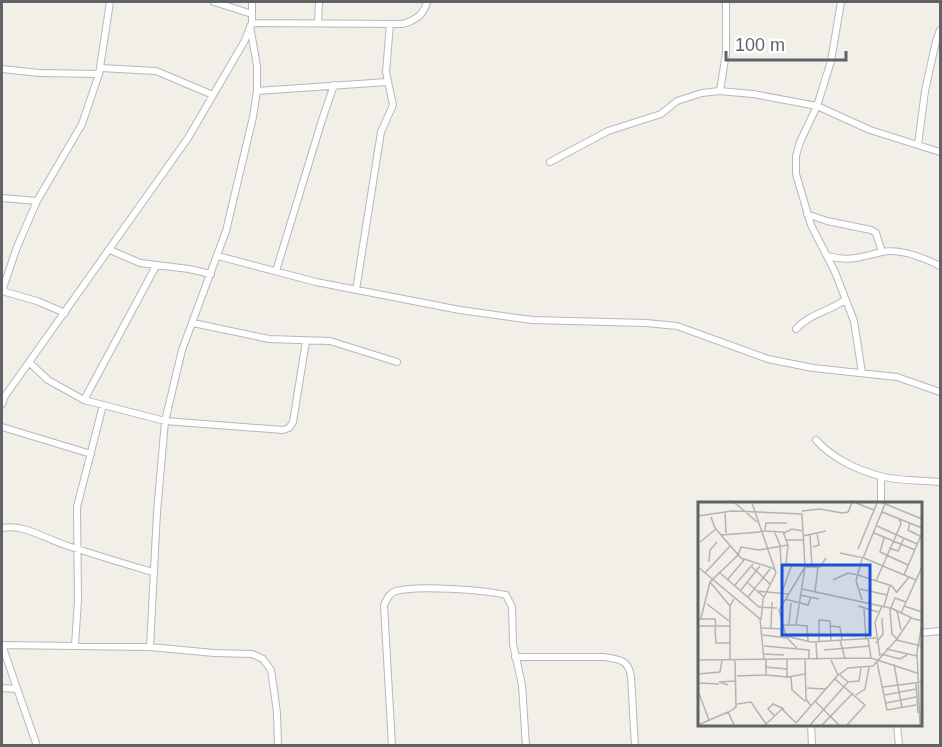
<svg xmlns="http://www.w3.org/2000/svg" width="942" height="747" font-family="Arial,sans-serif">
<style>
.lines{fill:none;stroke-linecap:round;stroke-linejoin:round}
.minor-casing{stroke:#b5b8bc;stroke-width:8}
.minor{stroke:#fff;stroke-width:6}
.inset-road{fill:none;stroke:#b3b3b1;stroke-width:1.5}
.view{fill:#1d4ed8;fill-opacity:0.15;stroke:#1d4ed8;stroke-width:3}
.inset-edge{fill:none;stroke:#5f6368;stroke-width:3}
</style>
<rect width="100%" height="100%" fill="#f1efe8"/>
<g class="lines">
<!-- minor casing -->
<g class="minor-casing">
<path id="minor" d="M214,2l38,12
M841,2l-10,59 -14,45 -17,36 -4,14v18l15,51 24,47 19,49 8,52
M252,23l150,1c13,-3 22,-9 25,-22
M318,23l1,-21
M100,68l56,3 57,24
M2,69l37,4 60,1
M257,91l130,-9
M720,91l6,-38v-51
M918,145l7,-54 11,-50 4,-11
M550,162l58,-31 53,-17 16,-13 25,-8 17,-2 34,3 64,12 53,24 70,22
M2,198l35,3
M807,214l20,7 44,9 5,3 6,19
M110,250l30,13 49,6 22,5
M218,256l98,26 144,28 72,10 114,3 31,3 91,33 45,9 84,9 43,15
M827,256c23,6 33,1 55,-4 19,-4 42,6 58,14
M276,271l46,-151 12,-35
M356,290l25,-158 12,-27 -7,-33 4,-48
M2,291l15,-44 20,-46 45,-77 17,-50 11,-72
M2,291l35,10 28,12
M193,323l76,16 61,2 67,21
M796,329c13,-15 34,-18 49,-29
M30,363l18,17 36,20 81,21 118,9 6,-2 4,-6 13,-81
M84,400l72,-134
M2,404l3,-8 183,-258 56,-96 8,-19v-21
M2,427l89,27
M816,440c16,18 41,30 64,36 17,5 42,4 60,6
M881,504v-27
M2,528c24,-4 43,11 66,18 28,9 57,18 85,26
M920,633l20,-2
M75,645l3,-45 -1,-93 26,-102
M150,647l64,6 38,1 11,5 8,11 3,20 3,23 1,33
M515,657h89c15,2 25,3 27,20l4,69
M2,688l14,1
M811,724l1,22
M897,724l2,22
M37,746l-35,-101 148,2 7,-135 8,-91 17,-71 44,-119 27,-114 4,-26v-25l-7,-40
M392,746l-8,-141c3,-6 5,-12 12,-14 21,-6 88,-1 110,4l6,12 1,37 9,41 4,61"/>
</g>
<!-- minor -->
<use href="#minor" class="minor"/>
</g>
<!-- overview -->
<g transform="translate(698 502)">
<rect width="224" height="224" fill="#f1efe8"/>
<path class="inset-road" d="M37,1l22,19M54,1l24,70 -13,26 -2,21M158,1l18,7M185,1l39,16M104,9l18,-2 22,4 6,-1 4,-9M184,10l40,16M27,11l1,20M0,14l34,-5 70,3 3,53 -26,43 7,26 25,6 65,-4M13,15l4,11 26,30 34,11M212,21l-2,7 12,6M179,24l40,18M67,28l1,-7h21M62,29l23,1 5,13 -2,19M76,29l6,14 1,18M86,31l8,-4 11,2M176,31l41,17M112,32l2,33M23,33l39,-3M105,34l23,-5M186,36l-4,14 28,13M88,38h18M2,40l16,-13M115,45l6,-2 -2,-12M191,46l9,3 6,-13M160,47l19,-46M142,51l23,5 22,-54M166,56l52,22M164,57l-6,22 6,19M11,60l1,-12 7,-8M89,62l18,2M0,65l62,52 4,41M54,65l18,17M107,65h15l6,-9M21,70l40,35 18,1M7,71l25,-27M206,73l18,-42M30,77l16,-19M135,78l15,-7 10,2 34,11 5,7M178,79l25,-57 -2,-6M12,80l20,24M50,81l16,14M37,83l18,-21M104,87l88,19M162,87l27,6M43,88l19,-24M59,89l31,3M84,90l10,-28M117,90l3,-25M199,90l12,-15M102,93l19,4M50,95l22,-28M87,97l23,6 3,-8M9,102l22,17M160,104l20,6M186,104l6,-21M206,104l18,6M193,106l21,10M166,107l2,30M199,109l4,19M203,111l21,-46M3,116l9,-36 28,-27 3,-8 18,3 29,-5M0,117h17l1,7M91,122l2,-21M84,123h14l9,-58M98,123l11,1 1,16M0,124h32M132,124l10,1 2,13M17,125l1,16h14M64,126l21,1M73,126l1,-26M65,133l24,3 10,10M170,136l3,20M199,137l14,-21 11,3M142,138l5,19M200,138l-6,-6 -2,-24 5,-12 11,4M118,140l1,18M121,140v-22l11,1 1,20M178,141l7,-9 -1,-16M66,144l45,4v9M188,147l31,7M126,148l46,-4M66,152l20,1M183,152l19,5 7,-4M182,154l-5,-34 7,-16M0,158l173,-2 46,15M32,158v-54l4,-7M68,158v15l21,2M89,158v17l18,-3M107,158l1,39 5,7M179,160l10,48 29,-5M196,162l8,44M67,165l22,2M0,172l22,-2 2,-12M142,173l8,7 11,-1 2,-13M39,174l29,-1M139,174l11,-8 25,-2 23,-26 26,6M93,175l1,13 14,12M137,177l30,26 -18,20M0,181l21,1M218,182l2,29M30,183l-9,-3 17,-1M185,185l39,-5M109,186l19,1M0,189l11,29M158,193l9,-6 4,-22M187,193l31,-6M117,199l24,24M188,201l30,-6M39,202l14,-2 15,22M31,210l7,-5 -1,-47M77,214l-7,-7 5,-5 11,5M98,221l42,-48 -7,-15M0,223l30,-13 6,13M67,223l17,-16 14,14M112,223l38,-43M124,223l31,-32M222,223l-3,-73 5,-28"/>
<path class="view" d="M84,63h88v70h-88z"/>
<rect width="224" height="224" class="inset-edge"/>
</g>
<!-- border -->
<rect width="942" height="747" fill="none" stroke="#5f6368" stroke-width="6"/>
<!-- scale -->
<path d="M726 51v9h120v-9" fill="none" stroke="#5f6368" stroke-width="3"/>
<text x="735" y="51" font-size="18" fill="#5f6368" stroke="#ffffff" stroke-width="4.5" paint-order="stroke">100 m</text>
</svg>
